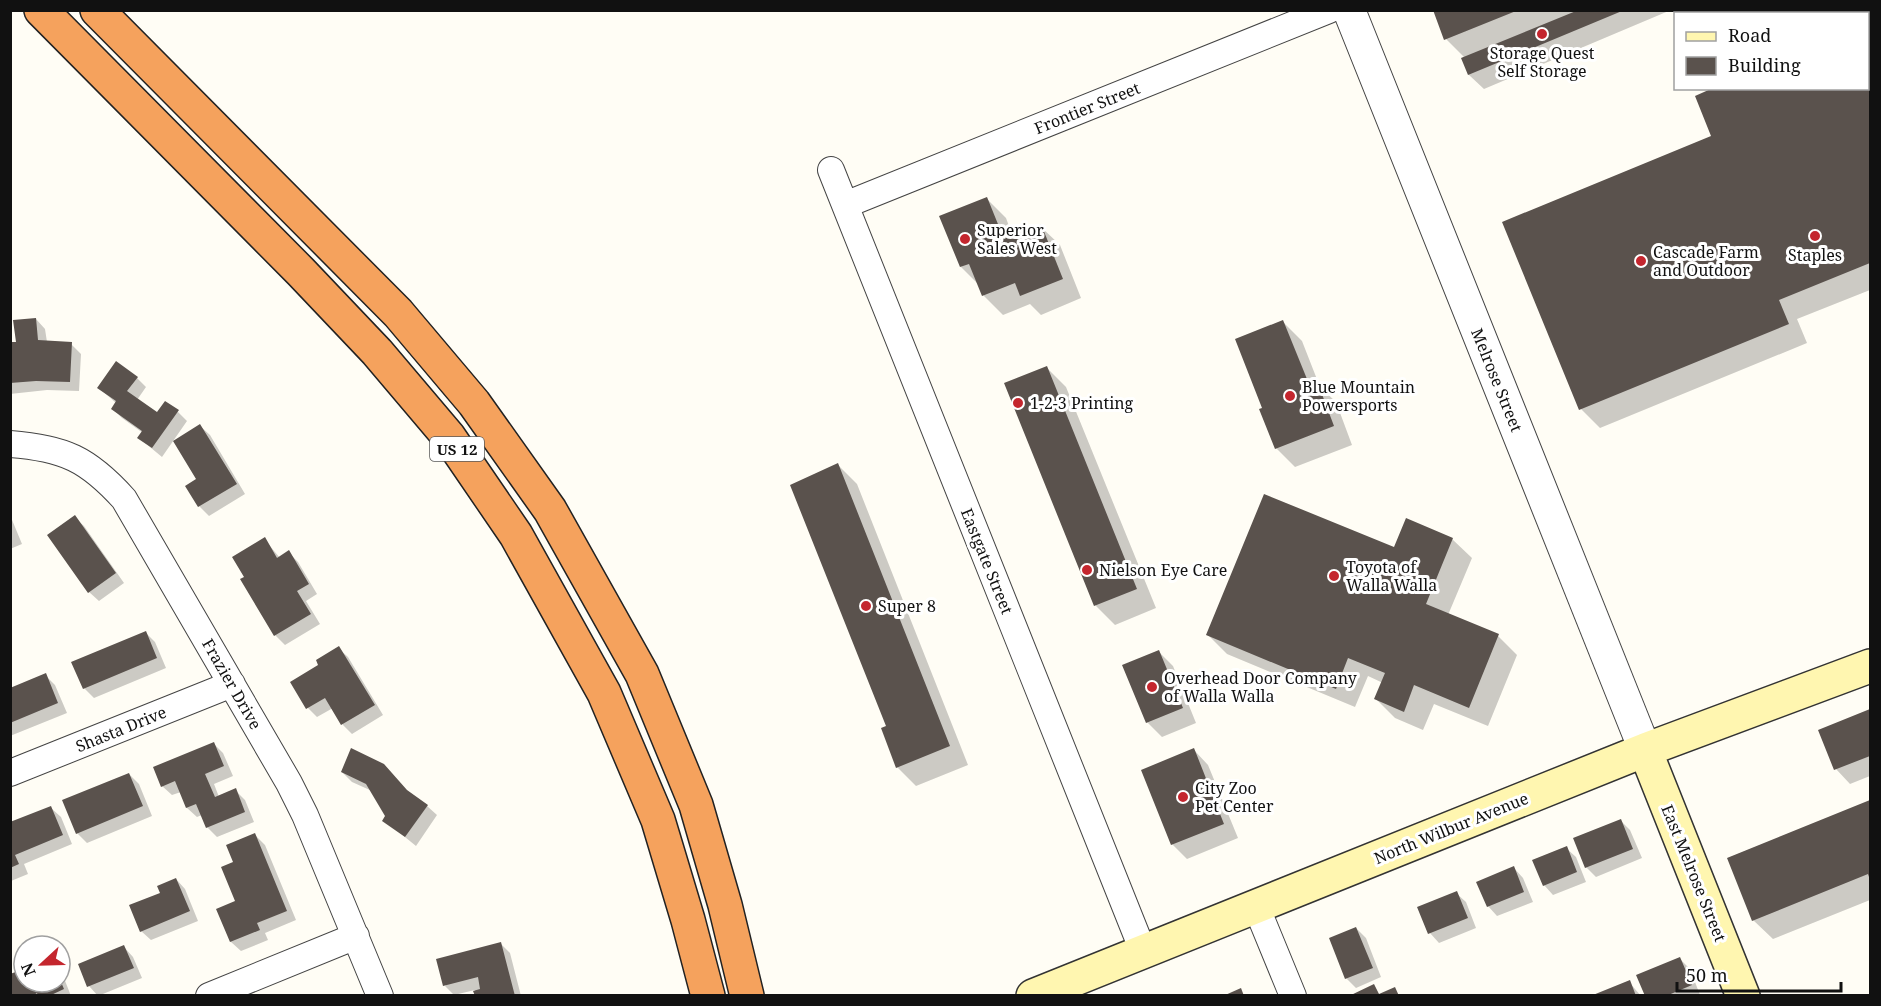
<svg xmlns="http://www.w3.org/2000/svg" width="1881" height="1006" font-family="'Noto Serif',serif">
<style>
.shadow{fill:#0003}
.building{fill:#5a524d}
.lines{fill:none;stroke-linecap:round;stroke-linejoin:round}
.minor-casing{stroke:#444;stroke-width:28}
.tertiary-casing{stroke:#444;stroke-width:34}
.secondary-casing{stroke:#333;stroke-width:36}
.motorway-casing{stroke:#222;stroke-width:36}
.minor{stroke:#fff;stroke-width:26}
.tertiary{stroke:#fff;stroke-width:32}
.secondary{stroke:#fff6b0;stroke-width:33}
.motorway{stroke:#f5a25d;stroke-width:33}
.poi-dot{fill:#c4262e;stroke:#fff;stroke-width:2}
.labels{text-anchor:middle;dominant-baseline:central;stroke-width:6;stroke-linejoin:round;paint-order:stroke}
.shield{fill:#fff;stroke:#585858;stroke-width:1.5}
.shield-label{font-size:15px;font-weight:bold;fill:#111}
.poi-label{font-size:16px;fill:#111;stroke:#fff;text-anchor:start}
.street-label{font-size:16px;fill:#111;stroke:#fff}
</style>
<rect width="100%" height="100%" fill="#fffdf5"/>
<!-- shadow -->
<path class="shadow" d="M1434,10h237l-187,79 -15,-14 -6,-16 2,-1 -19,-19z
M1831,10h39v280l-73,29 10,24 -207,85 -19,-19 287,-321v-74z
M987,199l19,19 7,19 27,-11 20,19 21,53 -40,17 -11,-11 -27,11 -19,-19 -5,-11 -18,-18z
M36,319l9,10 2,13 24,2 10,10 -2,37 -32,-1 -37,4v-50l7,-1z
M1283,322l19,19 18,46 16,15 16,43 -57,22 -19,-19 -12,-39z
M1047,368l19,19 90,221 -41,17 -19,-19 -90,-222z
M137,378l9,9 -9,13 21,14 20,-2 9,9 -25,36 -23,-19 4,-5 -21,-15 -9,-9 3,-6 -17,-15z
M200,426l10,9 35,59 -36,22 -10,-10z
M838,465l19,19 111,281 -52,21 -19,-19z
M10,515l12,29 -12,5z
M74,517l10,9 40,57 -25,18 -10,-9z
M264,539l16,19 8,-6 10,10 19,32 -11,7 14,23 -35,21 -10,-10 -33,-55 4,-3z
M1452,539l20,19 -24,57 50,21 19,19 -29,71 -54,-22 -11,26 -28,-12 -19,-19 7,-16 -15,-7 -13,31 -128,-53 -19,-19z
M146,633l9,9 11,26 -72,30 -10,-10z
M338,648l10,9 35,58 -31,19 -9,-9 -10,-17 -16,9 -9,-9 12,-43z
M1159,652l14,14 23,57 -34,14 -15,-15z
M45,675l10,10 12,28 -57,23v-46z
M1870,711v65l-20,8 -14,-15 -16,-38z
M214,744l9,9 10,23 -19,8 5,13 16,-7 10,10 9,22 -37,15 -10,-10 -5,-12 -5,2 -10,-9 -6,-16 -9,3 -10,-9z
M1194,750l14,15 30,73 -51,21 -15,-15 -29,-73z
M342,772l67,22 18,12 10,9 -21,31 -32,-26 3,-4 -15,-25 -20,-9z
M129,774l10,10 13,32 -65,27 -10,-10z
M1870,801v99l-97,39 -20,-19 -25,-62z
M51,808l10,9 11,27 -48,20 4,10 -17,7 -1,-57z
M1621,821l9,9 12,28 -46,19 -10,-10z
M255,835l10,10 31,75 -31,13 3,7 -27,11 -10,-9 -13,-33 19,-7 -2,-40z
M1566,848l10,9 10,25 -33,13 -9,-10z
M1514,868l9,10 10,24 -36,14 -9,-10z
M176,879l9,10 13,32 -47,19 -10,-9 21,-37z
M1456,893l10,9 10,26 -37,15 -9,-10z
M1356,928l10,10 15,39 -25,11 -10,-10z
M501,944l9,9 11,43h-45l-1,-6 -21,5 -9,-9z
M124,947l9,10 9,21 -44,18 -9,-10 -9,-21z
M1680,959l10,10 10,26 -54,1z
M60,968l11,28h-58l-3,-8v-12l14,-6v12h36z
M1629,982l12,14h-44z"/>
<!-- building -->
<path class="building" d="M1433,10h83v1l-72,29z
M1830,10h40v253l-91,37 10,24 -210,86 -77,-188 209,-86 -16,-40 18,-8h155v-74h-37z
M1576,11h46l-154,64 -7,-17z
M987,197l17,42 37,-15 22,55 -43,17 -5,-13 -33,13 -13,-32 -9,3 -21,-51z
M36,318l2,22 34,2 -2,40 -34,-1 -26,2v-41h6l-3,-22z
M1283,320l26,64 8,-3 17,45 -59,23 -16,-40 3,-1 -27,-69z
M116,361l22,16 -11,14 30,21 8,-11 14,9 -27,38 -15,-10 5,-7 -31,-22 5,-8 -19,-13z
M1047,366l90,223 -43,17 -90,-223z
M200,424l37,60 -39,23 -13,-21 11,-7 -23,-38z
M838,463l112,283 -54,22 -15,-40 5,-2 -96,-241z
M1264,494l130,53 12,-29 47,20 -27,66 73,30 -30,74 -55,-23 -10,27 -30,-13 11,-26 -37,-15 -12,31 -130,-54z
M75,515l41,58 -28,20 -41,-58z
M265,537l12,21 12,-8 20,34 -12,7 14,23 -37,22 -34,-57 4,-2 -12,-20z
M146,631l11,27 -74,31 -12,-27z
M339,646l36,59 -34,20 -16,-27 -19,11 -16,-27 28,-17 -2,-5z
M1159,650l24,58 -37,15 -24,-58z
M46,673l12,30 -48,20v-35z
M1870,709v47l-36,14 -16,-40z
M214,742l10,24 -19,8 10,23 21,-9 9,24 -39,16 -10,-24 -10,4 -11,-27 -14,6 -8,-20z
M351,748l33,16 23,26 21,15 -23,32 -23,-16 3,-5 -19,-32 -25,-12z
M1194,748l30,76 -53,21 -30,-75z
M129,773l14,33 -67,28 -14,-34z
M1870,800v80l-2,-6 -116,47 -25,-63z
M51,806l12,29 -48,20 4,9 -9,4v-46z
M1621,819l12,30 -48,19 -12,-30z
M255,833l32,78 -30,12 3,7 -30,12 -14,-33 19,-8 -14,-34 12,-5 -7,-17z
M1567,846l10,26 -34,14 -11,-26z
M1514,866l10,26 -37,15 -11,-25z
M176,878l14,33 -50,21 -11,-27 31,-12 -3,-7z
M1457,891l11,27 -40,16 -11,-27z
M1356,927l17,41 -28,11 -16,-41z
M501,942l14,54h-40l-2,-5 7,-2 -2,-12 -35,9 -7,-27z
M124,945l10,23 -47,19 -9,-23z
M1680,957l12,28 -26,11h-21l-9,-21z
M24,969v13h37l3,7 -15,7h-11l-1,-3 -5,3h-20l-2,-22z
M1630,980l6,16h-43v-1z
M1374,984l5,10 16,-7 4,9h-50z
M1241,988l3,8h-21z"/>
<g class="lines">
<!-- minor casing -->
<g class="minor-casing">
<path id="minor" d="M831,170l312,781
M845,205l484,-195
M10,444c54,4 78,15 114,55l165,284 16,32 75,181
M10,773l222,-89
M1256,906l37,90
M209,996l147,-60"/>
</g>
<!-- tertiary casing -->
<g class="tertiary-casing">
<path id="tertiary" d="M1349,10l296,740"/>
</g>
<!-- secondary casing -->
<g class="secondary-casing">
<path id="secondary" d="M1645,750l98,246
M1033,996l612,-246 225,-84"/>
</g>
<!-- motorway casing -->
<g class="motorway-casing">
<path id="motorway" d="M41,10l260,262 76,80 72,85 67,98 88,158 54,127 30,100 20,76
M97,10l301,303 76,90 76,107 92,164 54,131 29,100 22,91"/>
</g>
<!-- minor -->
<use href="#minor" class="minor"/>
<!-- tertiary -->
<use href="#tertiary" class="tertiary"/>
<!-- secondary -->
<use href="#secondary" class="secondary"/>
<!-- motorway -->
<use href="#motorway" class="motorway"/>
</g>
<!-- markers -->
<g class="poi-dot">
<circle cx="1542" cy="34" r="6"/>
<circle cx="1815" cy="236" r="6"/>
<circle cx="965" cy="239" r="6"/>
<circle cx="1641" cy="261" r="6"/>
<circle cx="1290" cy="396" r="6"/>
<circle cx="1018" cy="403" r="6"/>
<circle cx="1087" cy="570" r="6"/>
<circle cx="1334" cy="576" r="6"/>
<circle cx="866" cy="606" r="6"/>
<circle cx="1152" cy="687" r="6"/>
<circle cx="1183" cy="797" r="6"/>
</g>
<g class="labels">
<!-- shield labels -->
<rect class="shield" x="430" y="437" width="54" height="24" rx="4.5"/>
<g class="shield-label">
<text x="457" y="449">US 12</text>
</g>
<!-- poi labels -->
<g class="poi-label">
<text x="1542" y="53" text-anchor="middle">Storage Quest<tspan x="1542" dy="18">Self Storage</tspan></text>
<text x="977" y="230">Superior<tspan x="977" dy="18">Sales West</tspan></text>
<text x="1653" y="252">Cascade Farm<tspan x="1653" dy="18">and Outdoor</tspan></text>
<text x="1815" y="255" text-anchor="middle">Staples</text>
<text x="1302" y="387">Blue Mountain<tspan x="1302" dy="18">Powersports</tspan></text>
<text x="1030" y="403">1-2-3 Printing</text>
<text x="1346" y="567">Toyota of<tspan x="1346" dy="18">Walla Walla</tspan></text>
<text x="1099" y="570">Nielson Eye Care</text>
<text x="878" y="606">Super 8</text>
<text x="1164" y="678">Overhead Door Company<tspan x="1164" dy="18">of Walla Walla</tspan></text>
<text x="1195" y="788">City Zoo<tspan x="1195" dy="18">Pet Center</tspan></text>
</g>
<!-- street labels -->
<g class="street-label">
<text transform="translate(1087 108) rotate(-22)">Frontier Street</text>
<text transform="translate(1497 380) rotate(68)">Melrose Street</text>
<text transform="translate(987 561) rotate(68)">Eastgate Street</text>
<text transform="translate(232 684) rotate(60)">Frazier Drive</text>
<text transform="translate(121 729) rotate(-22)">Shasta Drive</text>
<text transform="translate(1451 828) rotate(-22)">North Wilbur Avenue</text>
<text transform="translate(1694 873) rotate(68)">East Melrose Street</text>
</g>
</g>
<!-- border -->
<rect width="1881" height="1006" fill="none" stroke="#111111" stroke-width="24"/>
<!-- legend -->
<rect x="1674" y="12" width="195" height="78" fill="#ffffff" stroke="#a0a0a0" stroke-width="1.5"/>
<rect x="1686" y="32" width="30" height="9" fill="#fff6b0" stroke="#a0a0a0" stroke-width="1.5"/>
<text x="1728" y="42" font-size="18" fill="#111111">Road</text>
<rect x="1686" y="57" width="30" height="18" fill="#5a524d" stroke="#a0a0a0" stroke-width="1.5"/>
<text x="1728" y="72" font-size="18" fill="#111111">Building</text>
<!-- north arrow -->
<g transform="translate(42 964) rotate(248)"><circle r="28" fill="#ffffff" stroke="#a0a0a0" stroke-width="1.5"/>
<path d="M0-4.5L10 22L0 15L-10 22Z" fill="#c4262e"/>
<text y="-9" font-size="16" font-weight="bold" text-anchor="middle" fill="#111111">N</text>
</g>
<!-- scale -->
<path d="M1677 982v9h164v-9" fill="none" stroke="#111111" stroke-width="3"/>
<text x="1686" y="982" font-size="18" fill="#111111" stroke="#ffffff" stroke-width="4.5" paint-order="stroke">50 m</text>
</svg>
